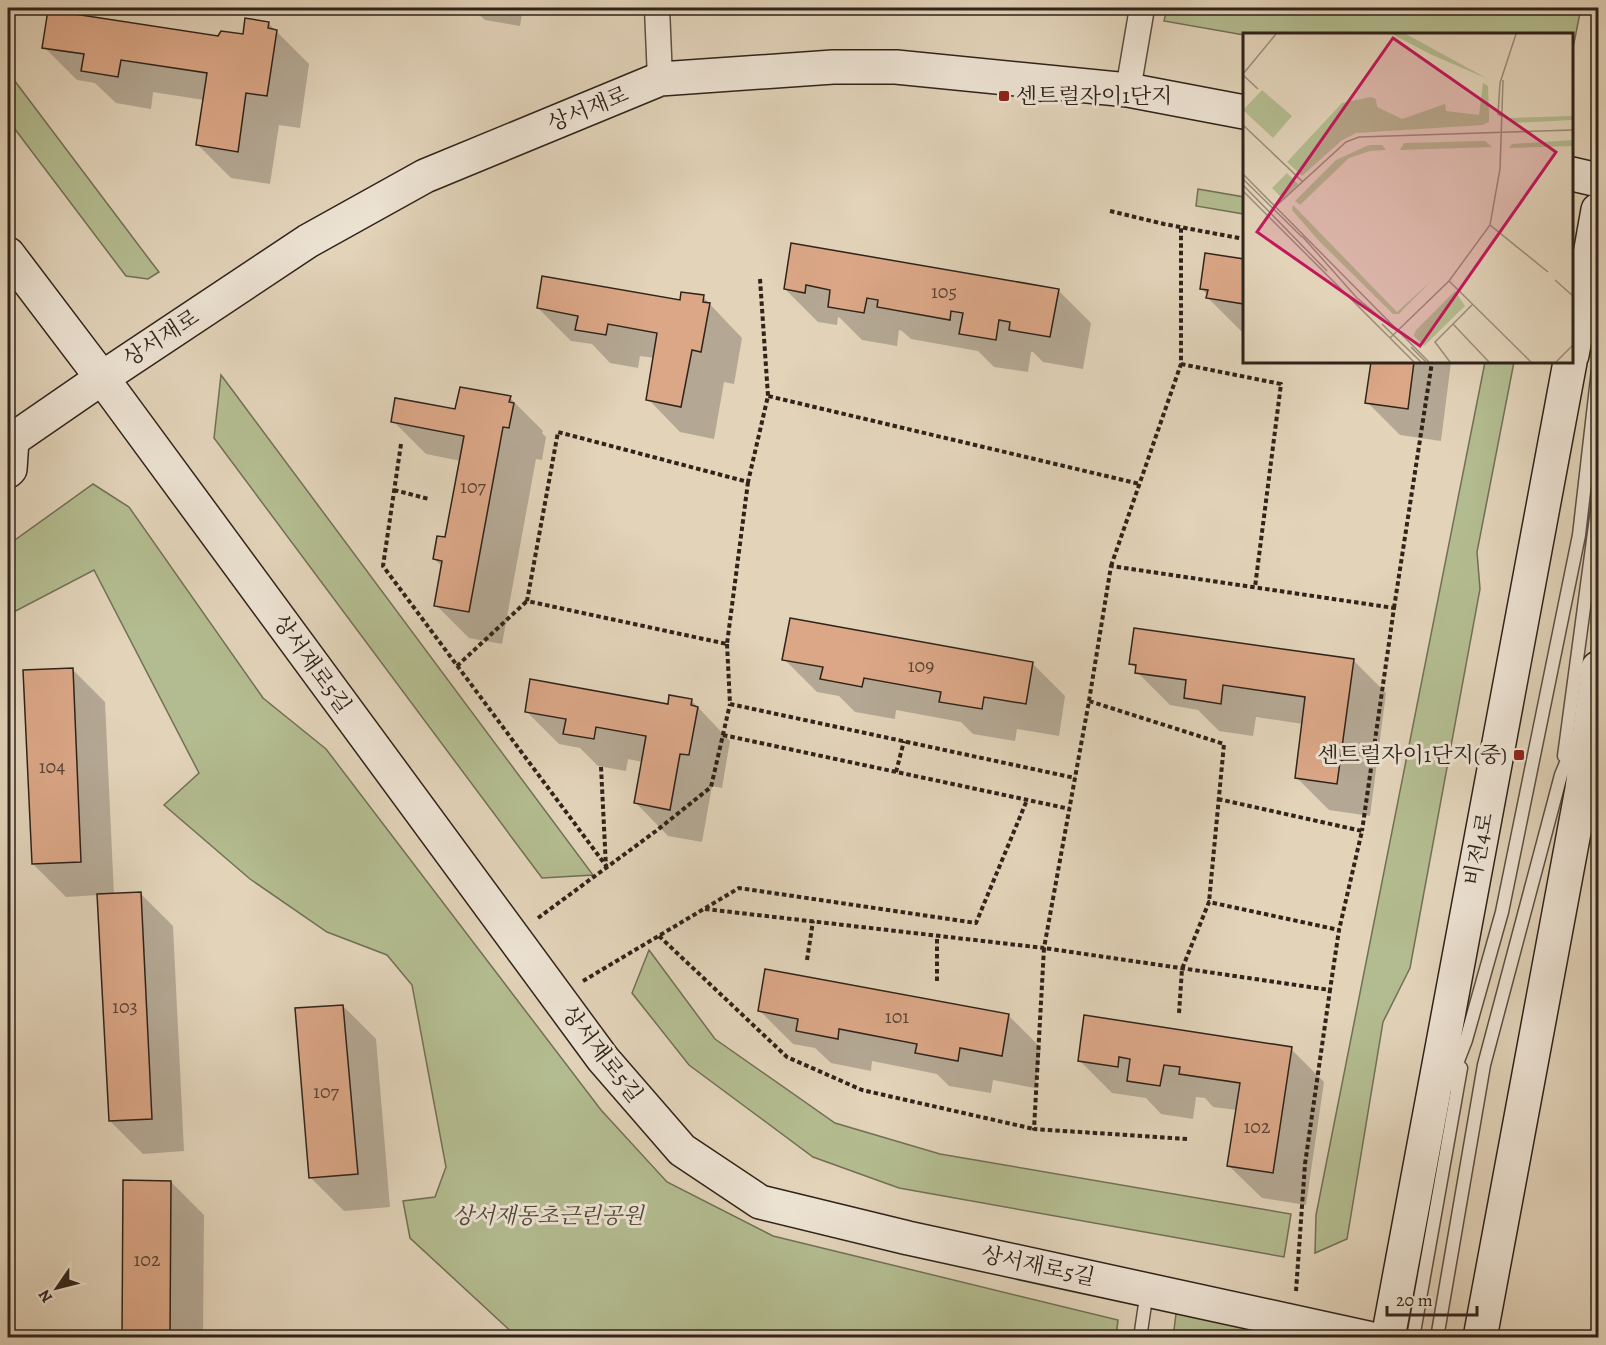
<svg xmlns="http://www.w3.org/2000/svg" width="1606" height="1345" font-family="Alegreya,'Noto Serif KR',serif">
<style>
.green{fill:#b3bc90;stroke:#717055;stroke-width:1.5}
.shadow{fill:#0003}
.building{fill:#dba787;stroke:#2f231a;stroke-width:1.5}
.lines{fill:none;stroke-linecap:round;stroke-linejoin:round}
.lane-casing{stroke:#5c4f42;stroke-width:15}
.street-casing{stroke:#5c4f42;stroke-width:27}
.secondary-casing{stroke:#2f231a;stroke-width:36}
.path{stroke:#2f231a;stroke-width:4;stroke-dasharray:4.5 3;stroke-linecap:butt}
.lane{stroke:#ece2d2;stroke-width:12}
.street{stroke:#ece2d2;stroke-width:24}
.secondary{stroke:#ece2d2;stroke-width:33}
.poi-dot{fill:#8f2418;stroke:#ece2d2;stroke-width:2}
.labels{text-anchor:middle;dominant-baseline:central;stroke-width:6;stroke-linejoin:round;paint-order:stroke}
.number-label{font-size:20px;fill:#5a4435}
.poi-label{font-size:22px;fill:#2f231a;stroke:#ece2d2;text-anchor:start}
.street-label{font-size:22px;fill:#2f231a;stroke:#ece2d2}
.park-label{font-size:22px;font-style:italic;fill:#504938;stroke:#ece2d2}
.inset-road{fill:none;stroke:#9a8d79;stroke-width:1.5}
.view{fill:#c2185b;fill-opacity:0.15;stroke:#c2185b;stroke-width:3}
.inset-edge{fill:none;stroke:#2f231a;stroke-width:3}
</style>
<rect width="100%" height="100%" fill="#e2d3b9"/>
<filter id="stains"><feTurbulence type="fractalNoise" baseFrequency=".00333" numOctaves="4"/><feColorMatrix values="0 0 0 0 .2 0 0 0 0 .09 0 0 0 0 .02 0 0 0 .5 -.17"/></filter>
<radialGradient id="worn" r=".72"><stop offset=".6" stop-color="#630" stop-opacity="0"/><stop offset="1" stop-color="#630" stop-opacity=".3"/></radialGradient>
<!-- green -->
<path class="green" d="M1167,8h414l-9,45v-19l-328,1 -80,-14z
M8,72l144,191 7,9 -11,7 -22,-3 -118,-156z
M1198,189l46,8v17l-48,-8z
M1485,362h29l-37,190 3,37 -70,379 -27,54 -36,217 -32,14 1,-38z
M221,375l15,20 357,480 -51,3 -328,-440z
M93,484l36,23 134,191 63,51 275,361 66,72 106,54 345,84 -2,17h-599l-107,-99 -7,-37 32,-4 11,-30 -34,-182 -25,-30 -60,-23 -77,-53 -86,-74 35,-32 -105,-203 -86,45v-70z
M649,950l66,89 120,84 105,31 351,60 -7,43 -385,-69 -86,-31 -124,-92 -57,-72z
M1177,1306l145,32h-149z"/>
<!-- shadow -->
<path class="shadow" d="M472,8h51l-3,18 -35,-6z
M535,8h34v5z
M268,23l41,41 -9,64 -21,-3 -9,59 -39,-6 -33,-33 6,-45 -51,-8 -2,17 -35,-6 -21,-20 -18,-3 -33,-33 200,-11z
M793,245l265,45 33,33 -8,46 -40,-7 -10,-10h-2l-3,20 -34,-5 -16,-16 -67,-12 -9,-8 -3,-1 -2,16 -35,-6 -22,-22 -2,-1 -1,8 -19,-3 -33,-33z
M1207,255l37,5v71h-3l-33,-33v-3l-6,-6z
M703,297l39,41 -8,46 -10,-2 -10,57 -34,-7 -32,-33 7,-41 -15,-2 -2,12 -28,-5 -18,-19 -21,-3 -33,-33 143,-6z
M1372,362h79l-10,79 -41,-6 -33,-33z
M510,398l33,33 -1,2 4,4 -4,23 -6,-1 -34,185 -33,-6 -33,-33 7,-38 -9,-8 12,-20 15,-78 -35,-7 -33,-33 63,-10z
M784,659l248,4 33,33 -6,40 -42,-7 -2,12 -42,-7 -12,-12 -65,-12 -1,9 -40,-7 -16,-16 -22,-4z
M1353,660l33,33 -16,123 -41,-6 -33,-33 7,-53 -47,-7 -3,19 -34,-5 -21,-21 -28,-5 -33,-33v-2l-6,-7z
M72,669l33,33 9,193 26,-2 33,33 11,225 -41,3 -33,-33 -11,-226 -33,2 -33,-33z
M691,700l39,41 -8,47 -10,-2 -10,56 -34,-6 -32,-33 7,-41 -15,-3 -2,12 -28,-5 -18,-18 -21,-4 -33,-33 143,-5z
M343,1006l33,33 14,168 -46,4 -33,-33z
M760,1011l248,4 33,33 -6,40 -42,-8 -2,13 -42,-7 -12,-12 -65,-13 -1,10 -40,-8 -16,-15 -22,-4z
M1085,1017l206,32 33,33 -18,123 -44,-7 -33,-32 8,-56 -24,-3 -8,-9 -9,-1 -3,22 -32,-5 -15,-16 -34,-5 -33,-33z
M171,1182l33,33 -1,123h-79z"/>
<!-- building -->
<path class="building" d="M48,10l170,26 3,-5 22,3 2,-16 24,4 -1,6 9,2 -10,66 -21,-3 -8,59 -42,-7 11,-72 -86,-13 -3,17 -37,-6 3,-17 -42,-6z
M791,243l268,46 -9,48 -41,-7 1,-8 -11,-2 -3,20 -37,-6 4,-21 -12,-2 -1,9 -73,-13 1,-7 -11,-2 -3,15 -36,-6 2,-17 -24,-5 -1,8 -21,-4z
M1205,253l39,6v45l-38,-6 2,-8 -8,-1z
M542,276l138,24 1,-8 23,3 -1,7 7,1 -9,49 -9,-2 -11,57 -35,-7 11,-67 -49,-9 -2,11 -31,-5 3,-14 -41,-8z
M1371,362h43l-6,47 -43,-6z
M460,387l51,9 -2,6 5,1 -5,25 -6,-1 -34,185 -35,-6 8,-45 -9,-2 4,-23 8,1 19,-101 -73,-14 4,-24 60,11z
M790,618l243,44 -7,42 -42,-7 -2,12 -43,-7 2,-10 -77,-14 -2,9 -42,-8 3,-12 -41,-7z
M1134,628l220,31 -17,125 -42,-6 10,-81 -82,-12 -2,19 -37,-6 2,-18 -51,-7 1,-8 -7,-1z
M73,668l8,194 -49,2 -9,-194z
M530,679l138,25 1,-9 23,4 -1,6 7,2 -9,48 -9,-1 -10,56 -36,-7 12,-67 -50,-9 -2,12 -31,-5 3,-15 -41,-7z
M141,892l11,227 -43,2 -12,-227z
M765,969l244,45 -7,42 -42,-8 -2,13 -43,-8 2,-9 -78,-15 -1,10 -42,-8 2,-12 -40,-8z
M343,1005l15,169 -49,4 -14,-170z
M1084,1015l208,32 -19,126 -46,-7 13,-83 -61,-9 1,-7 -16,-2 -4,21 -33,-5 3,-22 -11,-2 -1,10 -40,-6z
M123,1180l48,1 -1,157h-48z
M358,1332h42v6h-42z"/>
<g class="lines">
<!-- lane casing -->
<g class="lane-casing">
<path id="lane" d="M1564,756l34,-253
M1449,1084l17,-44 36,-128 77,-377 19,-165
M1140,1338l7,-47
M1413,1338l48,-270
M1437,1338l47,-273 77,-290 14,-34"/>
</g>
<!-- street casing -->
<g class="street-casing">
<path id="street" d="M657,8l3,71
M1128,90l14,-82"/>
</g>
<!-- secondary casing -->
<g class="secondary-casing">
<path id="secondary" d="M1572,174l26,6
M8,254l94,124 501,681 79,91 78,52 148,36 460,100
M1572,355l26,-145
M8,471l2,-2 2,-29 90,-62 206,-137 117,-65 235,-97 173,-12h63l232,23 116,22
M1388,1338l182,-976
M1480,1338l102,-549 16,-121"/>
</g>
<!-- path -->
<path class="path" d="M1110,211l54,13 80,15
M760,279l8,117
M1181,364l100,20 -26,203
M401,444l-18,122 224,301
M748,482l-21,162 -200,-43 31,-169 190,50 20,-86 372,88
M394,490l35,9
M1111,566l70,-202v-137
M1394,608l38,-246
M727,644l3,60 345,74
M457,666l70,-65
M1089,701l22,-135 283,42 -32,223
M723,735l347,74
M601,767l5,100
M896,772l8,-31
M1218,799l144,32 -23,99
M705,909l339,39 45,-247 135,43 -15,158
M538,918l118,-87 55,-44 19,-83
M659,936l128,121 75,33 172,39
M807,960l6,-39
M583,981l156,-93 237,35 51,-123
M937,981v-45
M1179,1013l3,-44 27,-67 130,28 -9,60
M1187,1139l-153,-10 10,-181 286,42 -25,174 -9,127"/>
<!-- lane -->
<use href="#lane" class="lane"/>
<!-- street -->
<use href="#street" class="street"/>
<!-- secondary -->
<use href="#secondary" class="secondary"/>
</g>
<!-- markers -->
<g class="poi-dot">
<rect x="998" y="90" width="12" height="12" rx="3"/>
<rect x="1513" y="749" width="12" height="12" rx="3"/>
</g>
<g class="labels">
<!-- number labels -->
<g class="number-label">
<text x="944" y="291">105</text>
<text x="473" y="486">107</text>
<text x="921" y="665">109</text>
<text x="52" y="766">104</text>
<text x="125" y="1006">103</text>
<text x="897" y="1016">101</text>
<text x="326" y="1091">107</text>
<text x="1257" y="1126">102</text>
<text x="147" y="1259">102</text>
</g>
<!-- poi labels -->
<g class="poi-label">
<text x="1016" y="96">센트럴자이1단지</text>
<text x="1507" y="755" text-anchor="end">센트럴자이1단지(중)</text>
</g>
<!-- street labels -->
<g class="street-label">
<text transform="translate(588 109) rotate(-22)">상서재로</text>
<text transform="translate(161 338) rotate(-33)">상서재로</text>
<text transform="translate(312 664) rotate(54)">상서재로5길</text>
<text transform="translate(1479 849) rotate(-79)">비전4로</text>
<text transform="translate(602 1054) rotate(52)">상서재로5길</text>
<text transform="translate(1038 1266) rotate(12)">상서재로5길</text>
</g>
<!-- park labels -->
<g class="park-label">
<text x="548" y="1216">상서재동초근린공원</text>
</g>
</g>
<!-- overview -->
<g transform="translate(1243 33)">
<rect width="330" height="330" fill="#e2d3b9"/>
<path d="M149,1h14l82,45 -56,-24zM240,50l5,3 1,30v6l-6,3 -127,8 -15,8 -39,35 -15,-14 55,-59 29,-6 5,2 1,8 25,12 43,-15 1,7 33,4zM19,57l30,26 -19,22 -30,-28zM330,83v4l-61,3 -3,-5zM330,107v6l-64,2 3,-4zM242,108l7,6 -92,3 4,-7zM126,112h13l4,5 -16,1 -21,7 -49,47 -5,-4 41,-41zM44,140l11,11 -15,15 -11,-11zM50,172l104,107 34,-31 -32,33h-6l-74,-73 -27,-31zM212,258l10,15 -41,40 -10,-10 2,-6z" fill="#b3bc90"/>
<path class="inset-road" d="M0,41l33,-40M0,42l15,14M258,83l-3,-2 2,-31 16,-49M0,92l60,57M0,141l186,188M0,146l59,58M0,152l84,86M0,158l171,171M33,173l70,-64 13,-5 214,-7M247,192l58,47M59,203l55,62 36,30M312,247l18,16M206,248l82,81M139,291l39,38M210,291l36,38M147,305l59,-57 41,-56 10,-56 3,-89M168,314l15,15M207,329l-15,-20 38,-38M313,329l17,-17"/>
<path class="view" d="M150,5l163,114 -136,194 -163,-114z"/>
<rect width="330" height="330" class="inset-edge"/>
</g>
<!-- margin -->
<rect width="1606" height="1345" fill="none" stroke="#e2d3b9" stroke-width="30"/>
<rect x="9" y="9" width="1588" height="1327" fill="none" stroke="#2f231a" stroke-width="3"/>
<rect x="15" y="15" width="1576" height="1315" fill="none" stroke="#2f231a" stroke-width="1.5"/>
<!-- north arrow -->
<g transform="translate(57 1288) rotate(235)" stroke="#ece2d2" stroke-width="4.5" paint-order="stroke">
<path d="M0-4.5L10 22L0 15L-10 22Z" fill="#2f231a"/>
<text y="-9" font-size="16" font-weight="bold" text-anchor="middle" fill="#2f231a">N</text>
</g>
<!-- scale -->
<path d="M1387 1306v9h90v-9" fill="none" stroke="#2f231a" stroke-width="3"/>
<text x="1396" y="1306" font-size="18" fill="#2f231a" stroke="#ece2d2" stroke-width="4.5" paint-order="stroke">20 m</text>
<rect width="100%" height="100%" filter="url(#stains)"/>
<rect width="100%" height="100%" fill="url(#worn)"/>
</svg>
